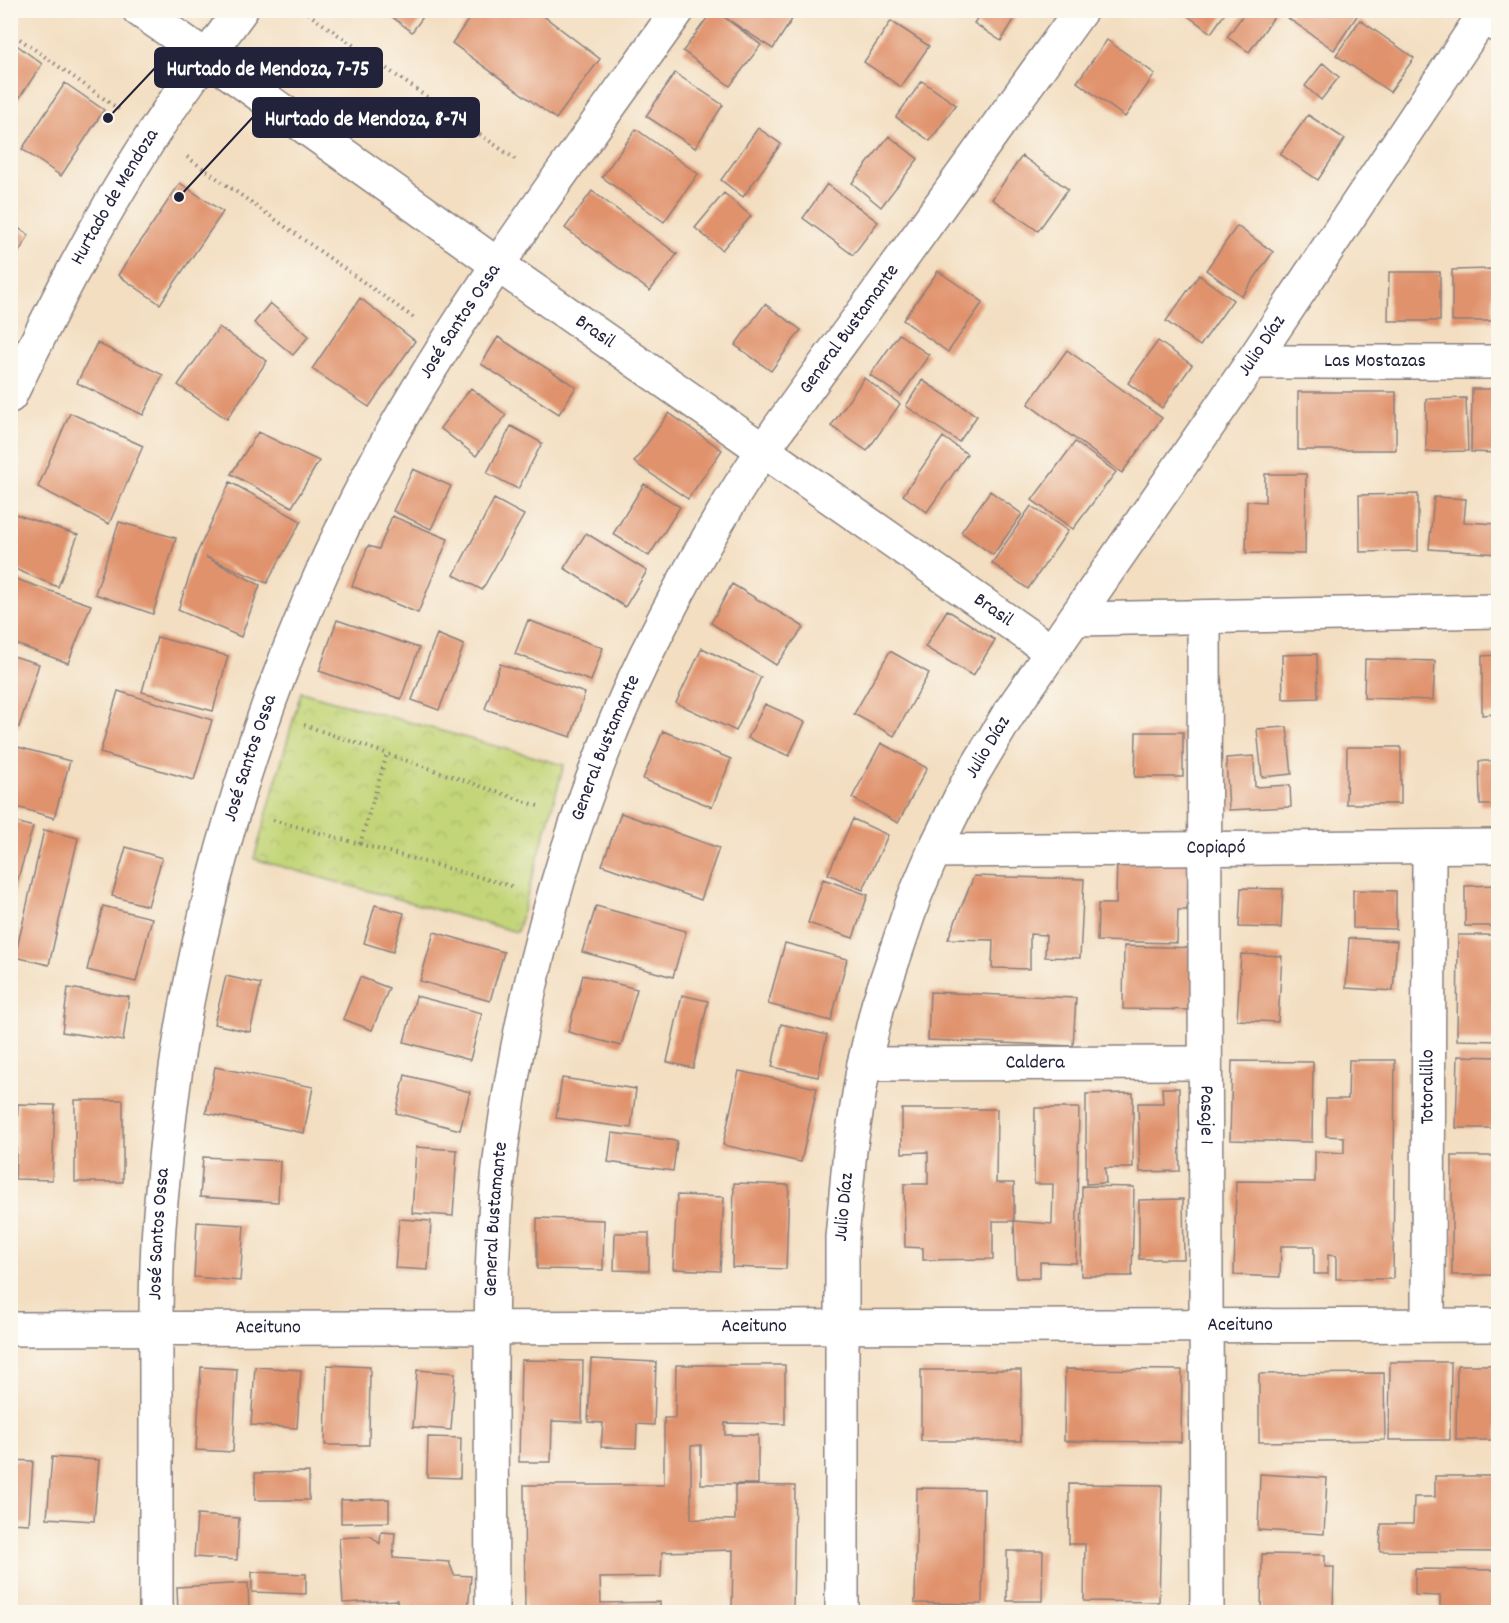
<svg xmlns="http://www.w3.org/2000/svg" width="1509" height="1623" font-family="Dekko,sans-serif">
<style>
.park{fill:url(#park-crowns);stroke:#727c5a;stroke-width:1.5}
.building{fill:#e0926c}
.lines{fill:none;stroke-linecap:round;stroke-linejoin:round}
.street-casing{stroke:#8a807e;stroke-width:36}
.secondary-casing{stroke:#8a807e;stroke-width:36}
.path{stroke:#8a807e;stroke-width:4;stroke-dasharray:1.5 4.5;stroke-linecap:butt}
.street{stroke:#fff;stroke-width:33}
.secondary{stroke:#fff;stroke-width:33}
.labels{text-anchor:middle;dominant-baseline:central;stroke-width:4.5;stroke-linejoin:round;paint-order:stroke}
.street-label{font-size:20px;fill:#22223b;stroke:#fbf7ec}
.leader{fill:none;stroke:#22223b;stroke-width:2}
.callout-dot{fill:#22223b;stroke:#fbf7ec;stroke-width:2}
.callout{fill:#22223b;stroke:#22223b;stroke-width:2}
.callout-label{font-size:21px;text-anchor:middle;font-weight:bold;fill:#fff}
</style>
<defs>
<pattern id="park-crowns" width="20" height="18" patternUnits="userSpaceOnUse" patternTransform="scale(1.5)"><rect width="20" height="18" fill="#c3d578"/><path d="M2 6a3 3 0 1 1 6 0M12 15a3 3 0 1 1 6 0" fill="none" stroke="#a7b769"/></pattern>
</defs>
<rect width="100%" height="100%" fill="#fbf7ec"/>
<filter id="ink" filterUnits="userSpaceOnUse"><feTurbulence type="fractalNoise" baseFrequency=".0167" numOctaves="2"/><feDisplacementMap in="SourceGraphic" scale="12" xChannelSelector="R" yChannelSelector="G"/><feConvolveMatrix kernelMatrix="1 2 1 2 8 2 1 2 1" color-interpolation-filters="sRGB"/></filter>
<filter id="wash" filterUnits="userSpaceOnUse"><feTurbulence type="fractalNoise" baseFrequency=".008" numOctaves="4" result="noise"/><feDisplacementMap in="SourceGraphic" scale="24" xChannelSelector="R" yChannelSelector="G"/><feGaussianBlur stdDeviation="1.35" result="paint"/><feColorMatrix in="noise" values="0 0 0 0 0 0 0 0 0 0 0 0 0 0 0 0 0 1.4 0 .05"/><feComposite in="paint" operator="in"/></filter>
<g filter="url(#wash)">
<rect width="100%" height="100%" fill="#f3dec1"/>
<!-- park -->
<path class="park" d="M301,692l263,73 -47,167 -263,-73z"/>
<g id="blocks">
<!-- building -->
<path class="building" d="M383,10h45l-16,22z
M475,10h73l-3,7 55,42 -44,60 -104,-76z
M713,10l2,1 83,-1 -25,39 -49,-32 37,28 -31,41 -47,-35z
M983,10h37l-19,31 -27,-18z
M1180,10h44l2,2 -15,21z
M1239,10h40l-30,42 -22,-15 17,-23z
M1293,10h68l-27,40 -46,-32z
M1360,20l54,38 -24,34 -54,-37z
M891,21l38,25 -28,41 -37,-25z
M10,40l32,24 -32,48z
M1107,40l48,34 -30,43 -48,-35z
M1323,63l16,14 -18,23 -16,-14z
M675,73l48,32 -28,43 -49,-32z
M922,81l34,24 -26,36 -34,-24z
M65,83l39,27 -43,66 -39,-27z
M1308,115l37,24 -27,41 -38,-26z
M758,128l23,16 -38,53 -22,-17z
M636,129l62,45 -34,48 -62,-45z
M889,136l29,23 -37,48 -29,-24z
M1022,156l46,33 -30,42 -46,-32z
M180,183l43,29 -63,92 -42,-29z
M827,184l51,38 -25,33 -50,-37z
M592,191l85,63 -27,37 -85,-63z
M724,193l27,23 -29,34 -27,-22z
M10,223l19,12 -19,32z
M1237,226l36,26 -31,44 -36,-26z
M1493,269v52h-41v-51z
M938,271l45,31 -35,50 -45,-32z
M1389,272h51v49h-52z
M1199,275l34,25 -33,46 -34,-25z
M360,298l55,43 -46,66 -57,-38z
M270,303l39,33 -16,19 -39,-32z
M765,304l36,26 -30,41 -36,-26z
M219,327l48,34 -40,58 -49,-34z
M899,334l30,21 -28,41 -31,-21z
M498,337l78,50 -17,27 -78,-50z
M1158,341l34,24 -30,43 -34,-25z
M97,343l66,32 -20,40 -66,-32z
M1067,350l95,68 -40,55 -94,-69z
M864,378l36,26 -33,47 -36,-25z
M922,380l55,36 -18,26 -53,-36z
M471,388l35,27 -30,41 -36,-28z
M1472,389h26v64l-27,-1z
M1298,392h98v58h-98z
M1466,398l2,53 -42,1v-53z
M70,413l73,33 -34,78 -71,-37z
M669,413l53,37 -34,49 -54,-37z
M511,426l31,17 -24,46 -31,-16z
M258,432l61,29 -27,46 -61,-33z
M943,437l24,17 -40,58 -24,-17z
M1075,442l41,30 -43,57 -41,-29z
M413,469l38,17 -20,43 -38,-18z
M1265,474h41l-1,80 -59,-1 1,-52 18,1z
M230,482l71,39 -34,62 -61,-26 54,28 -19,52 -63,-27 19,-57z
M644,484l36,23 -31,49 -36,-22z
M990,491l32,23 -29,41 -32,-23z
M1418,494v57l-58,1 -1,-57z
M1434,497l32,2 -2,23 34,2v30l-69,-5z
M494,499l30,16 -42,75 -28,-15z
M1031,506l37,25 -40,58 -36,-26z
M15,514l63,21 -20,52 -48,-20v-43z
M392,516l56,23 -30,74 -66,-27 16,-40 11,3z
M119,522l57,16 -23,76 -58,-20z
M586,533l61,38 -22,36 -61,-39z
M10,577l81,28 -23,58 -58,-21z
M732,584l72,43 -28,38 -65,-42z
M947,610l48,30 -22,36 -48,-29z
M337,620l82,28 -18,51 -82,-28z
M528,620l75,28 -12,33 -76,-27z
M437,634l27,11 -25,65 -27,-10z
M157,637l71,19 -15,55 -71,-19z
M702,648l59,29 -25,54 -60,-28z
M890,651l39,22 -35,63 -40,-22z
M1317,654l1,44 -35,1 -1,-44z
M10,655l29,9 -20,63 -9,-2z
M1498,655v59l-16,1v-59z
M1365,659l70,2 -2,39 -69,-2z
M500,664l85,29 -14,44 -86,-28z
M118,691l94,29 -18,60 -94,-27z
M765,704l40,18 -16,34 -41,-18z
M1287,727l5,47 -30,3 -5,-48z
M663,731l68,28 -19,48 -69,-28z
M1136,732h47v45h-48z
M881,743l46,25 -29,55 -46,-25z
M18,747l52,14 -16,57 -44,-13v-33z
M1347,747h54v57h-55z
M1254,756l1,31 35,-2 1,22 -62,3 -3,-52z
M1479,761h19v44h-18z
M621,813l98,35 -18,52 -99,-35z
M853,819l35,16 -25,55 -35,-16z
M10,820l23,7 -20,69h-3z
M44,830l34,8 -29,127 -34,-8z
M126,847l36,11 -14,48 -36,-10z
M1117,852l72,2 -2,56h-9l-1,33 -80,-2 1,-37h18z
M974,876l110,3 -4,79 -35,-1 1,-22 -16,-1v35l-38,-1 1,-28 -45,-1z
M823,879l45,16 -15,43 -45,-15z
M1498,885v41h-33v-40z
M1241,888l42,1 -2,39 -42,-1z
M1353,890l43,1v38l-43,-1z
M375,905l29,8 -11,39 -29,-9z
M103,906l49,12 -16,64 -49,-12z
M596,906l90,25 -13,46 -91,-25z
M434,932l70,20 -14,49 -70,-20z
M1458,935h40v106l-41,-1z
M1349,938l48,3 -4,50 -47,-3z
M785,943l62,16 -16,62 -63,-17z
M1124,946l78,2 -1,62 -78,-1z
M1241,954l41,2 -4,66 -41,-2z
M583,975l54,14 -16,57 -53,-14z
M226,976l35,8 -11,48 -36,-8z
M360,977l29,11 -17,42 -29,-11z
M68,988l61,9 -6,44 -61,-9z
M930,992l146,6 -3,48 -145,-6z
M682,995l26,6 -15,67 -26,-6z
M416,996l66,17 -12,47 -66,-18z
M781,1024l46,11 -9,42 -46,-10z
M1458,1056l40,1v71h-42z
M1349,1060h46l-2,219h-57v-23l-8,-1v19h-14v-28h-33l-1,31 -46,-2 2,-94 79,1v-31l29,2v-16l-18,-1v-37h22z
M1232,1061l81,1 -1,80 -82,-2z
M215,1067l98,20 -9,46 -98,-20z
M739,1071l78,17 -16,74 -78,-17z
M405,1075l65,17 -10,38 -64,-17z
M562,1078l74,11 -5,39 -75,-10z
M1162,1088h17l1,83 -40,1 -2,-69h25z
M1133,1093v75h-28l1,15 -20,1v-90z
M75,1100h48v82h-48z
M18,1104l37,1 -3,75 -37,-1z
M1035,1108h44l-3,155 -36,-1v16h-24l-2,-57 38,3 1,-40h-19z
M902,1109h95l-1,74h18v38h-21v38l-70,1v-12l-18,-1 -1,-63h24v-32l-26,1z
M612,1133l65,8 -4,30 -65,-9z
M416,1147l41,3 -4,66 -41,-3z
M1452,1156h46v119h-46z
M203,1157l77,4 -2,41 -78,-5z
M734,1183l55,2 -3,84 -54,-2z
M1082,1186l52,1 -2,89h-51z
M677,1195l47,2 -4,74 -47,-2z
M1183,1199l1,60h-45v-59z
M537,1218l67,2 -1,50 -66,-1z
M399,1219l32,2 -3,49 -33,-2z
M197,1222l47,3 -4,56 -46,-4z
M615,1233h34v38l-35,-1z
M591,1359l65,3 -2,63 -17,-1 -1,24 -35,-1 2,-24 -15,-1z
M521,1360l62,1 -1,61 -30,-1 -1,41h-32z
M1390,1362h61l-1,78h-61z
M327,1365l43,2 -1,78h-44z
M676,1365h109v59l-60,-1v12h33v49h-57v-39l-10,1v73l44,1v-35l60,1 -2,126h-61l1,-62 -71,2 -1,25 -61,1 1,25 59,-1v10h-135l-1,-127h140v-67h11z
M1457,1365h41v75h-42z
M201,1367l36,2 -4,83 -37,-2z
M255,1367l46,3 -4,58 -46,-3z
M1065,1369l117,1 -1,72 -117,-1z
M417,1370l38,3 -4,57 -38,-3z
M921,1370h100v71h-100z
M1384,1373l1,67 -126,2v-68z
M428,1437l33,1 -1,40 -33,-1z
M52,1457l47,3 -5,61 -47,-3z
M10,1460l23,1 -4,63 -19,-1z
M309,1472v28h-54v-27z
M1260,1474l67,4 -3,56 -66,-4z
M1435,1476h63v76l-118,-1 1,-27h32l1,-27h21z
M1069,1484l93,1 -3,117 -75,-1 1,-57h-16z
M917,1488l67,1 -2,115 -67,-1z
M389,1499v23l-48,1v-23z
M197,1515l42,3 -2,42 -43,-3z
M381,1532l14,1 -2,25 56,4 5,13 17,1 -3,36h-71v-12l-54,3 -4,-65 32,-2 9,8z
M1007,1551h36l-1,50h-35z
M1262,1554l63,1v12h9l-1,45h-72z
M1415,1569l83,1v42h-58v-16l-25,-1z
M252,1572l54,2v20l-54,-2z
M248,1583l1,29h-71l-1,-25z"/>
</g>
</g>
<g filter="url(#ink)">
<use href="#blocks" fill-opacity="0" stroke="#8a807e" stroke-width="1.5"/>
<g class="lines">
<!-- street casing -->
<g class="street-casing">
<g id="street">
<path id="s1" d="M139,10l68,47 291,208 554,387"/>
<path id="s2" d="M1252,362h246"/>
<path id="s3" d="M1204,617l3,995"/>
<path d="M1076,619l422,-8"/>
<path id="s4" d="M934,851l564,-5"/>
<path id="s5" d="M864,1064l341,-1"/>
<path id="s6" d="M1428,1325l1,-478"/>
<path id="s7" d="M10,1329l1488,-4"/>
<path id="s8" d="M156,1612c0,-72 0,-144 0,-217 0,-60 -1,-122 4,-182 6,-72 14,-145 28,-216 37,-194 109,-397 207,-569 84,-146 186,-281 283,-418"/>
<path id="s9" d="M492,1612c0,-73 -1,-147 -1,-221 0,-82 0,-165 11,-247 25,-184 77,-364 164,-529 30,-57 62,-114 99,-167 34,-49 69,-96 104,-144 70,-98 141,-196 212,-294"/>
<path id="s10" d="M842,1612v-374l8,-88 14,-86 14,-59 36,-107 20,-47 34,-69 40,-67 244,-353 235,-352"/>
</g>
</g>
<!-- secondary casing -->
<g class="secondary-casing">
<g id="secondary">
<path d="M1478,10l20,16"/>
<path id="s11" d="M10,396c43,-90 89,-178 143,-262 27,-42 58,-83 88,-124"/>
</g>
</g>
<!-- path -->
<path class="path" d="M303,10l215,151
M10,32l110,78
M187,157l227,161
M304,725l237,82
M273,820l242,67
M360,844l27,-90"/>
<!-- street -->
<use href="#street" class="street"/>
<!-- secondary -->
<use href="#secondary" class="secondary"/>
</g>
</g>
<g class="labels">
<!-- street labels -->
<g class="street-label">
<text stroke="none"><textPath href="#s11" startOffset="225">Hurtado de Mendoza</textPath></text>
<text stroke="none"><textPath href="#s8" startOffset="1350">José Santos Ossa</textPath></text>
<text stroke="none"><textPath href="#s9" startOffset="1365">General Bustamante</textPath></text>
<text stroke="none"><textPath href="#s1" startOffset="558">Brasil</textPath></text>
<text stroke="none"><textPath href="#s10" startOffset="1377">Julio Díaz</textPath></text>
<text stroke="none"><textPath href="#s2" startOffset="123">Las Mostazas</textPath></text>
<text stroke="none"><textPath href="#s1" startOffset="1044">Brasil</textPath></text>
<text stroke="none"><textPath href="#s9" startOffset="879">General Bustamante</textPath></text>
<text stroke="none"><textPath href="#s10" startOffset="891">Julio Díaz</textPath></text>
<text stroke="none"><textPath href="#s8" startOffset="864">José Santos Ossa</textPath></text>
<text stroke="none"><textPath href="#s4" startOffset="282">Copiapó</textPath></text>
<text stroke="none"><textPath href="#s5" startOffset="171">Caldera</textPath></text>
<text stroke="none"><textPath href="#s6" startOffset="238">Totoralillo</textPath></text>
<text stroke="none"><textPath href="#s3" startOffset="498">Pasaje 1</textPath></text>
<text stroke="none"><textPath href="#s10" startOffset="405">Julio Díaz</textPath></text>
<text stroke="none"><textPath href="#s9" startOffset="393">General Bustamante</textPath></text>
<text stroke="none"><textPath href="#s8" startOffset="378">José Santos Ossa</textPath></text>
<text stroke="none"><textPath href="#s7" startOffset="1230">Aceituno</textPath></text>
<text stroke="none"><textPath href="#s7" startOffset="744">Aceituno</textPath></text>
<text stroke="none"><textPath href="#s7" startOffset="258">Aceituno</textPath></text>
</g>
</g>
<!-- callouts -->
<path class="leader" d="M108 118L155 68M179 197L253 117"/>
<g class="callout-dot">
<circle cx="108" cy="118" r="6"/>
<circle cx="179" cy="197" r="6"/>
</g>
<g class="callout">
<rect x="155" y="48" width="227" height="39" rx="6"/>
<rect x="253" y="98" width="226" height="39" rx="6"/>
</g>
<g class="callout-label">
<text x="268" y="75">Hurtado de Mendoza, 7-75</text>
<text x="366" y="125">Hurtado de Mendoza, 8-74</text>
</g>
<!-- margin -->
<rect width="1509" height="1623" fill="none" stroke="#fbf7ec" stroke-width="36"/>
</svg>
